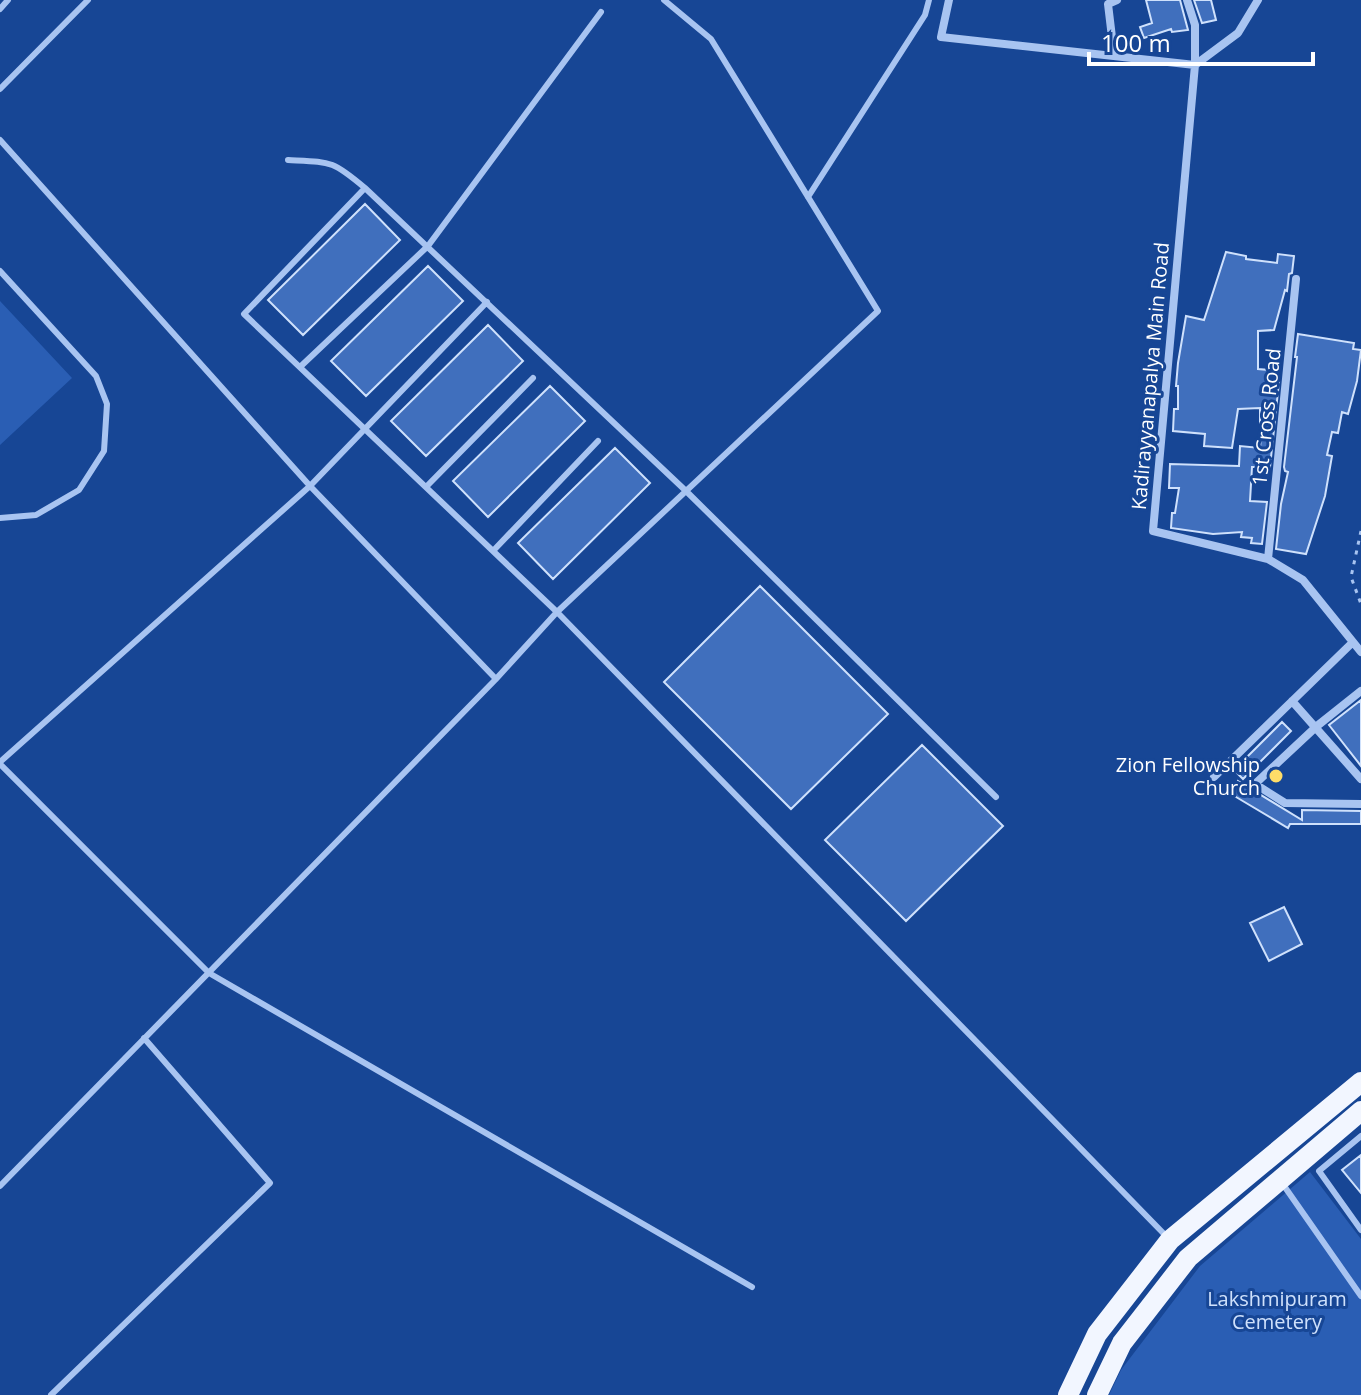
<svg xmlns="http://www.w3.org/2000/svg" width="1361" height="1395" font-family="'Open Sans',sans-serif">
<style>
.green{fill:#2a5eb4}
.building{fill:#406fbd;stroke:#cfe1fc;stroke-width:2}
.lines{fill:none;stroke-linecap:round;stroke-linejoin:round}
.path{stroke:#a8c4f1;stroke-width:3;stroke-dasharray:4 6;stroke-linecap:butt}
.service{stroke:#a8c4f1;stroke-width:6}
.minor{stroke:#a8c4f1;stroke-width:8}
.primary{stroke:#f2f6ff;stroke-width:20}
.poi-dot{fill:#ffdd68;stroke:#174695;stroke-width:3}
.labels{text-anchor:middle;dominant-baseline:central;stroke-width:6;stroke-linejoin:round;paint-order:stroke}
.street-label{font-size:20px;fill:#fff;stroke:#174695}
.poi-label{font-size:20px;fill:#fff;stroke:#174695;text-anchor:end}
.park-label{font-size:20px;fill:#cfe1fc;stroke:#174695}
</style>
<rect width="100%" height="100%" fill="#174695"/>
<!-- green -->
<path class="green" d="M0,301l72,77 -72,67z
M1310,1172l51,67v156h-252l12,-25 79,-104z"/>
<!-- building -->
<path class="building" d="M1146,0h34l8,30 -16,2 -1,-3 -27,9 -4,-11 12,-4z
M1194,0h17l5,20 -14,3z
M365,204l35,36 -97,95 -35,-35z
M1226,252l20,4v3l31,4 1,-9 16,2 -2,17 -3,1 -2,17 -2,-1 -11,40 -16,1v38l11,1v11l10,1 -9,85h-18l-2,34 17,1 -5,42 -11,-1 1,-5 -11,-1 1,-5 -29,2 -42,-6 1,-15h3l4,-25h-10l1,-24 69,2 1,-20 20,2 2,-24h-2v-16l-22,1 -6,39 -28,-2 1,-12 -32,-3 1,-22h4v-23h-2l2,-23 8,-47 18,4z
M428,266l35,35 -97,95 -35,-35z
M488,325l35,36 -97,95 -35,-35z
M1298,334l56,9 -1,6 8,1 -4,31 -9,33 -6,-2 -4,21 -6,-1 -5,23 5,1 -7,40 -19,58 -30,-5 5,-45 7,-32 -3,-1 -1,-4 13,-110h-2z
M550,386l35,35 -97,96 -35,-36z
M615,448l35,35 -97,96 -35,-36z
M760,586l128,128 -97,95 -127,-127z
M1361,700v66l-32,-41z
M1282,722l9,9 -48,48 -9,-9z
M922,745l81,81 -97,95 -81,-81z
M1238,781l64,39v-10l59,1v13h-71l-2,4 -57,-34z
M1284,907l18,37 -33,17 -19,-38z
M1361,1155v38l-19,-23z"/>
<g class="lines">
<!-- path -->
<path class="path" d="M1361,531l-10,46 10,27"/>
<!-- service -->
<path class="service" d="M0,9l8,-9
M0,89l88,-89
M0,140l310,346 186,193
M288,160c43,2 44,0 77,28l321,303 310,306
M365,188l-121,126 313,298 611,626
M808,197l117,-182 4,-15
M0,271l96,105 11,28 -3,47 -25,39 -43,25 -36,3
M300,367l128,-121 173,-234
M426,487l107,-109
M493,551l105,-110
M0,762l310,-276 177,-184
M0,764l209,209 543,314
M1361,1136l-42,35 42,59
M1282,1183l79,113
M0,1186l496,-507 61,-67 321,-301 -167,-272 -47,-39
M51,1395l219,-212 -126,-145"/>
<!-- minor -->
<path class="minor" d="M949,0l-8,37 254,28v-40l-8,-25
M1258,0l-20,33 -43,32 -42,466 115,28 35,21 58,72
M1114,54l-6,-50 9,-4
M1268,559l28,-280
M1361,691l-44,35 -62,58 30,19 76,1
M1292,701l69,78
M1214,777l139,-135"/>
<!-- primary -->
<path class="primary" d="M1068,1395l29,-61 73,-94 191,-158
M1097,1395l25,-52 66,-85 173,-147"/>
</g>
<!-- markers -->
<circle class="poi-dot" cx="1276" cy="776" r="8"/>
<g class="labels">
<!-- street labels -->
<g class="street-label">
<text transform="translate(1150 376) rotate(-85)">Kadirayyanapalya Main Road</text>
<text transform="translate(1266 417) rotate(-84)">1st Cross Road</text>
</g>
<!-- poi labels -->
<g class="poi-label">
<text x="1260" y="764">Zion Fellowship<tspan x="1260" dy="23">Church</tspan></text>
</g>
<!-- park labels -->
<g class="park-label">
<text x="1277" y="1298">Lakshmipuram<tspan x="1277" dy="23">Cemetery</tspan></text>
</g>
</g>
<!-- scale -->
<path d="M1089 52v12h224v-12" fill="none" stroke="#ffffff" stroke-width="4"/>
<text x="1101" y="52" font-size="24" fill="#ffffff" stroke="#174695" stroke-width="6" paint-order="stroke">100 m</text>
</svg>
